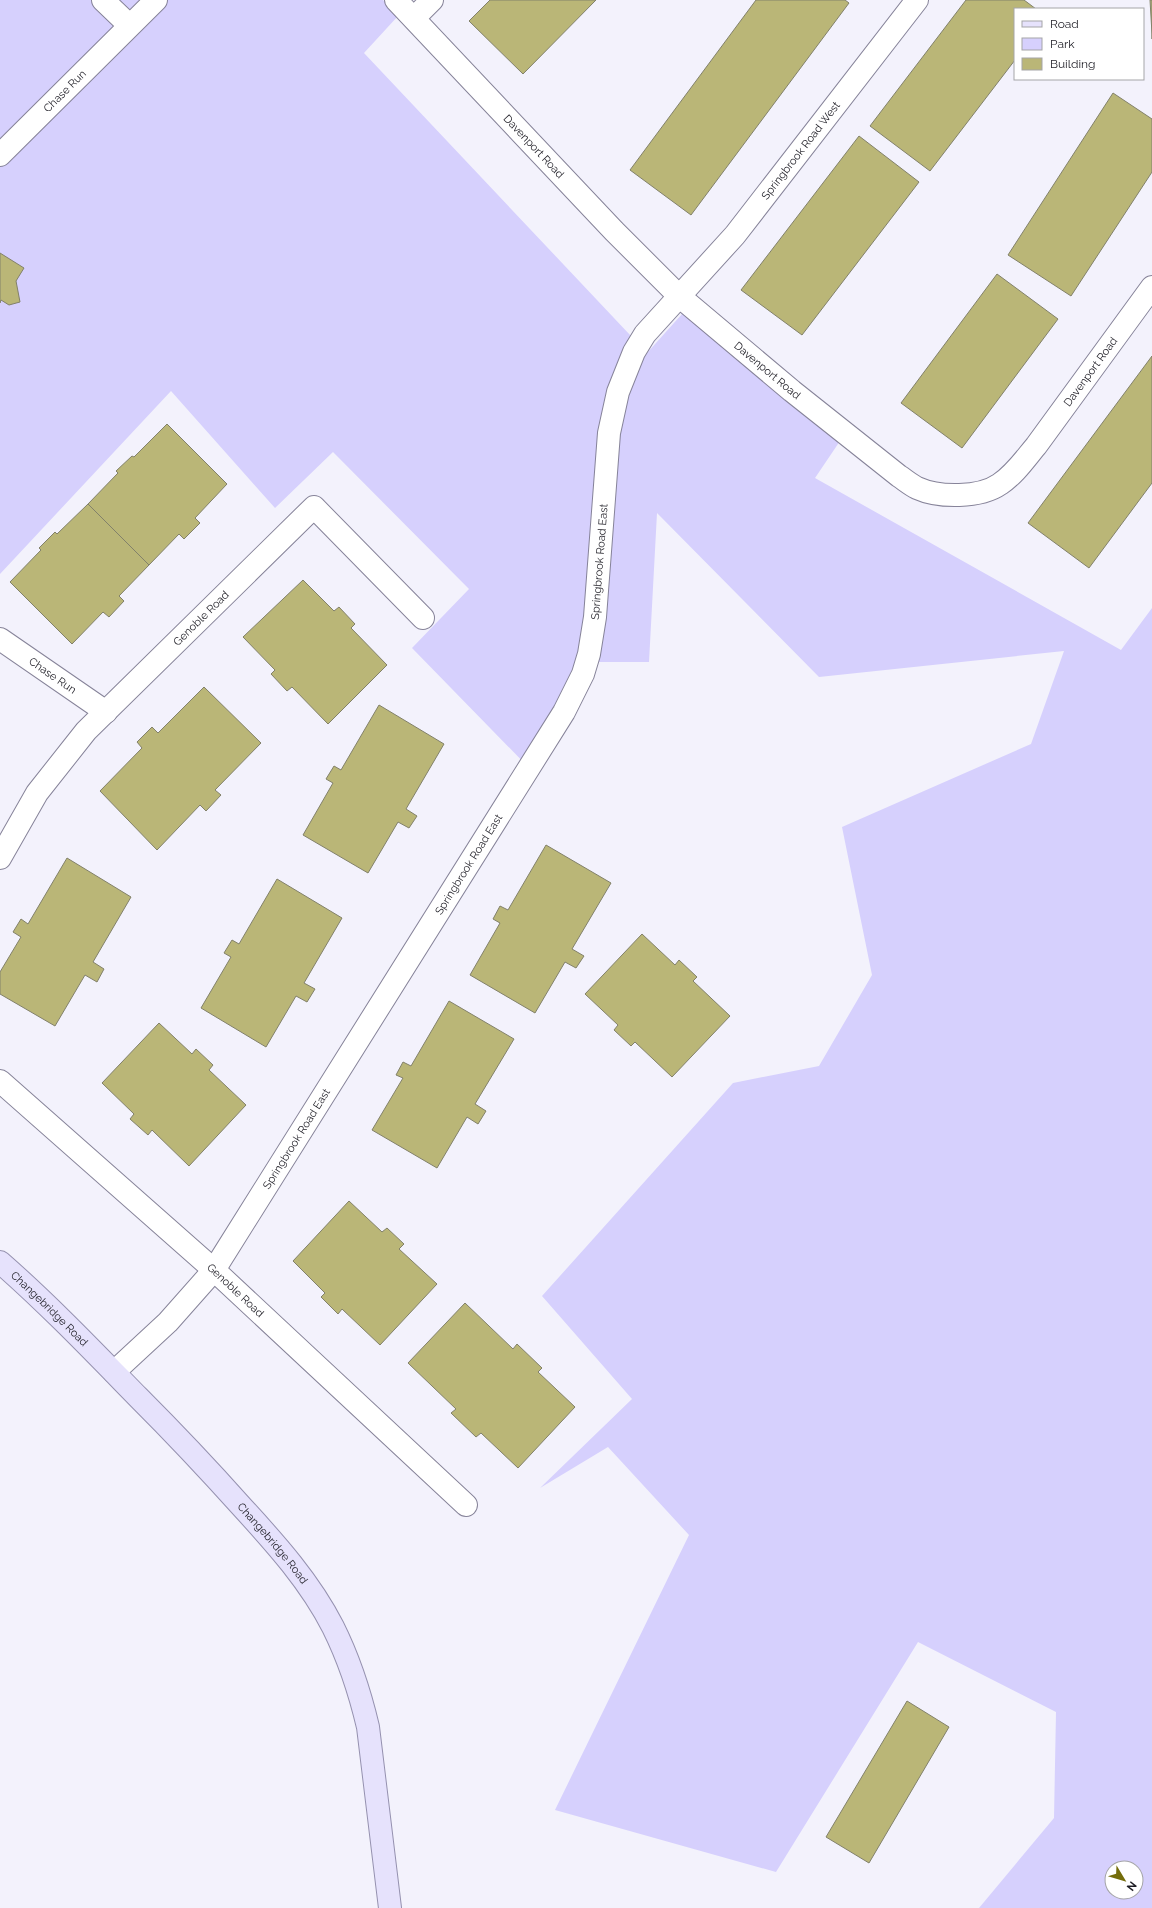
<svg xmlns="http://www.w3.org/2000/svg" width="1152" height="1908" font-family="Raleway,sans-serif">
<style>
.green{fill:#d6d0fd;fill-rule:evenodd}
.building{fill:#bab677;stroke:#82816a}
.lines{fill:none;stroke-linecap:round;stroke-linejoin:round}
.minor-casing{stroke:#868399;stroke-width:24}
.major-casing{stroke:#9591af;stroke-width:24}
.minor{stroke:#fff;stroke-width:22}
.major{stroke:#e6e2fc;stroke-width:22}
.labels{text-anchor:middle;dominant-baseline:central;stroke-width:3;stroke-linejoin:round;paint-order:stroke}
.street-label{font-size:11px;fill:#1e1d25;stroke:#fff}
</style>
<rect width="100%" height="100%" fill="#f3f2fc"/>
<!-- green -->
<path class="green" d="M0,0h383l15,16 -34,37 283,300 44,-49 149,137 -25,37 306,172 31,-42v1300h-173l75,-90 2,-106 -138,-70 -142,230 -221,-62 134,-275 -81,-88 -68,41 92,-89 -90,-103 191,-213 86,-17 53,-91 -30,-148 189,-83 33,-93 -245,26 -162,-164 -8,149h-63l-52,111 -122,-125 57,-59 -136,-137 -58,56 -104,-117 -171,183zM1112,1868h24v24h-24z"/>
<!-- building -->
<path class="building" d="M490,0h106l-73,74 -54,-53z
M756,0h89l4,3 -158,212 -61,-45z
M966,0h58l12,9h-21v51l-85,111 -60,-45z
M1150,0h2v39v-5z
M1113,93l39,26v53l-81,124 -63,-41z
M859,136l60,46 -117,153 -61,-45z
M0,253l24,15 -8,13 4,21 -11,3 -8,-5 -1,3z
M997,274l61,45 -96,129 -61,-45z
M1152,356v127l-63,85 -61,-45z
M167,424l60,60 -32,34 5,5 -16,16 -5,-5 -30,31 -61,-61 30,-31 -2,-2 16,-15 2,1z
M88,504l61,61 -30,31 5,5 -15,16 -6,-5 -31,32 -62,-62 31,-32 -2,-2 16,-16 2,2z
M303,580l31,31 5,-4 16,17 -4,4 36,37 -59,59 -36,-37 -5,4 -16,-17 4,-4 -32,-33z
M204,687l57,56 -46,47 6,5 -15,16 -6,-6 -43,45 -57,-59 42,-43 -5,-6 15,-15 6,6z
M379,705l65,39 -38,65 11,7 -8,12 -11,-6 -30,51 -65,-38 30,-52 -7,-4 8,-13 7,4z
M546,845l65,38 -39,66 12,7 -8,12 -11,-6 -30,51 -65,-38 30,-52 -7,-4 7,-13 8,4z
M67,858l64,39 -38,65 11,7 -7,13 -12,-7 -30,51 -55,-32v-22l21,-35 -8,-5 8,-13 7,5z
M277,879l65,39 -38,65 11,6 -8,13 -11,-6 -30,51 -65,-39 30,-51 -7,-4 8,-13 7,4z
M642,934l33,31 4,-5 18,17 -4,4 37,35 -58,61 -37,-35 -4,4 -17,-16 4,-5 -33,-31z
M449,1001l65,38 -39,65 11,7 -8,13 -11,-7 -30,51 -65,-38 31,-52 -7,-3 7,-13 8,4z
M159,1023l33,31 4,-5 17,16 -4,5 37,35 -57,61 -37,-36 -4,5 -18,-16 4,-5 -32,-31z
M349,1201l33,31 5,-4 17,16 -5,5 38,35 -57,61 -38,-36 -4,5 -17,-17 4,-4 -32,-32z
M465,1303l48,46 4,-5 25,24 -4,4 37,35 -57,61 -37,-35 -5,4 -25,-24 5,-4 -48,-46z
M907,1701l42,26 -80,136 -43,-26z"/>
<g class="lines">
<!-- minor casing -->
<g class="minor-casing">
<g id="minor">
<path d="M103,0l26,25"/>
<path id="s1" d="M396,0l218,231 65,65 113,95 107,85c6,4 12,9 18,12 22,10 63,10 83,-4 15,-10 25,-25 36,-38l116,-159"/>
<path d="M414,18l18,-18"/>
<path id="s2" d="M0,155l156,-155"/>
<path id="s3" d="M0,639l106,73"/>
<path id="s4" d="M0,858l37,-65 49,-62 228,-224 109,111"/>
<path id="s5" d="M0,1081l214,189 252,235"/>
<path id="s6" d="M114,1372l54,-50 46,-52 350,-558 19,-38 6,-20 6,-37 14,-184 9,-41 16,-40 11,-18 90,-99 182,-235"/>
</g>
</g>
<!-- major casing -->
<g class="major-casing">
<g id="major">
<path id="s7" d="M0,1262c48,42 93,89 138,135 36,36 70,72 104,110 34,37 68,75 91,120 16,32 27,66 35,100l22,181"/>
</g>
</g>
<!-- minor -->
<use href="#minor" class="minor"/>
<!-- major -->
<use href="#major" class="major"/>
</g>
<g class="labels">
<!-- street labels -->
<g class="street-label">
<text stroke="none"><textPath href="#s2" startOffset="91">Chase Run</textPath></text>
<text stroke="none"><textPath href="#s1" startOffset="201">Davenport Road</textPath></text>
<text stroke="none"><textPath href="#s6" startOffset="1434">Springbrook Road West</textPath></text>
<text stroke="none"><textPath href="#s1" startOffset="525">Davenport Road</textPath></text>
<text stroke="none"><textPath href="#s1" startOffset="946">Davenport Road</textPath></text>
<text stroke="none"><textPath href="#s6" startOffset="958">Springbrook Road East</textPath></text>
<text stroke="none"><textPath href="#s4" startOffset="315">Genoble Road</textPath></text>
<text stroke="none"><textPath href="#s3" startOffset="64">Chase Run</textPath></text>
<text stroke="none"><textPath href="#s6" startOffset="622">Springbrook Road East</textPath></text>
<text stroke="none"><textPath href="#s6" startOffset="298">Springbrook Road East</textPath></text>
<text stroke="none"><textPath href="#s5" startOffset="315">Genoble Road</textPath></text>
<text stroke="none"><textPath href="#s7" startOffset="68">Changebridge Road</textPath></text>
<text stroke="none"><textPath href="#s7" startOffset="392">Changebridge Road</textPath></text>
</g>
</g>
<!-- legend -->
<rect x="1014" y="8" width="130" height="72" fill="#ffffff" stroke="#a5a5a8"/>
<rect x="1022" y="21" width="20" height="6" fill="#e6e2fc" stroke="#a5a5a8"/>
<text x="1050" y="28" font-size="12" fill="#1e1d25">Road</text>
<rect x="1022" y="38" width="20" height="12" fill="#d6d0fd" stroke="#a5a5a8"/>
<text x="1050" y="48" font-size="12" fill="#1e1d25">Park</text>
<rect x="1022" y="58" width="20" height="12" fill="#bab677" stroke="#a5a5a8"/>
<text x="1050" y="68" font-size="12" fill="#1e1d25">Building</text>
<!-- north arrow -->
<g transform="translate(1124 1880) rotate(128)"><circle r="19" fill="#ffffff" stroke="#a5a5a8"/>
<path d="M0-3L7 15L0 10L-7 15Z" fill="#746d0b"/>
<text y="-6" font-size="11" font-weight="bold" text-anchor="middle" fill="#1e1d25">N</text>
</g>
</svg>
